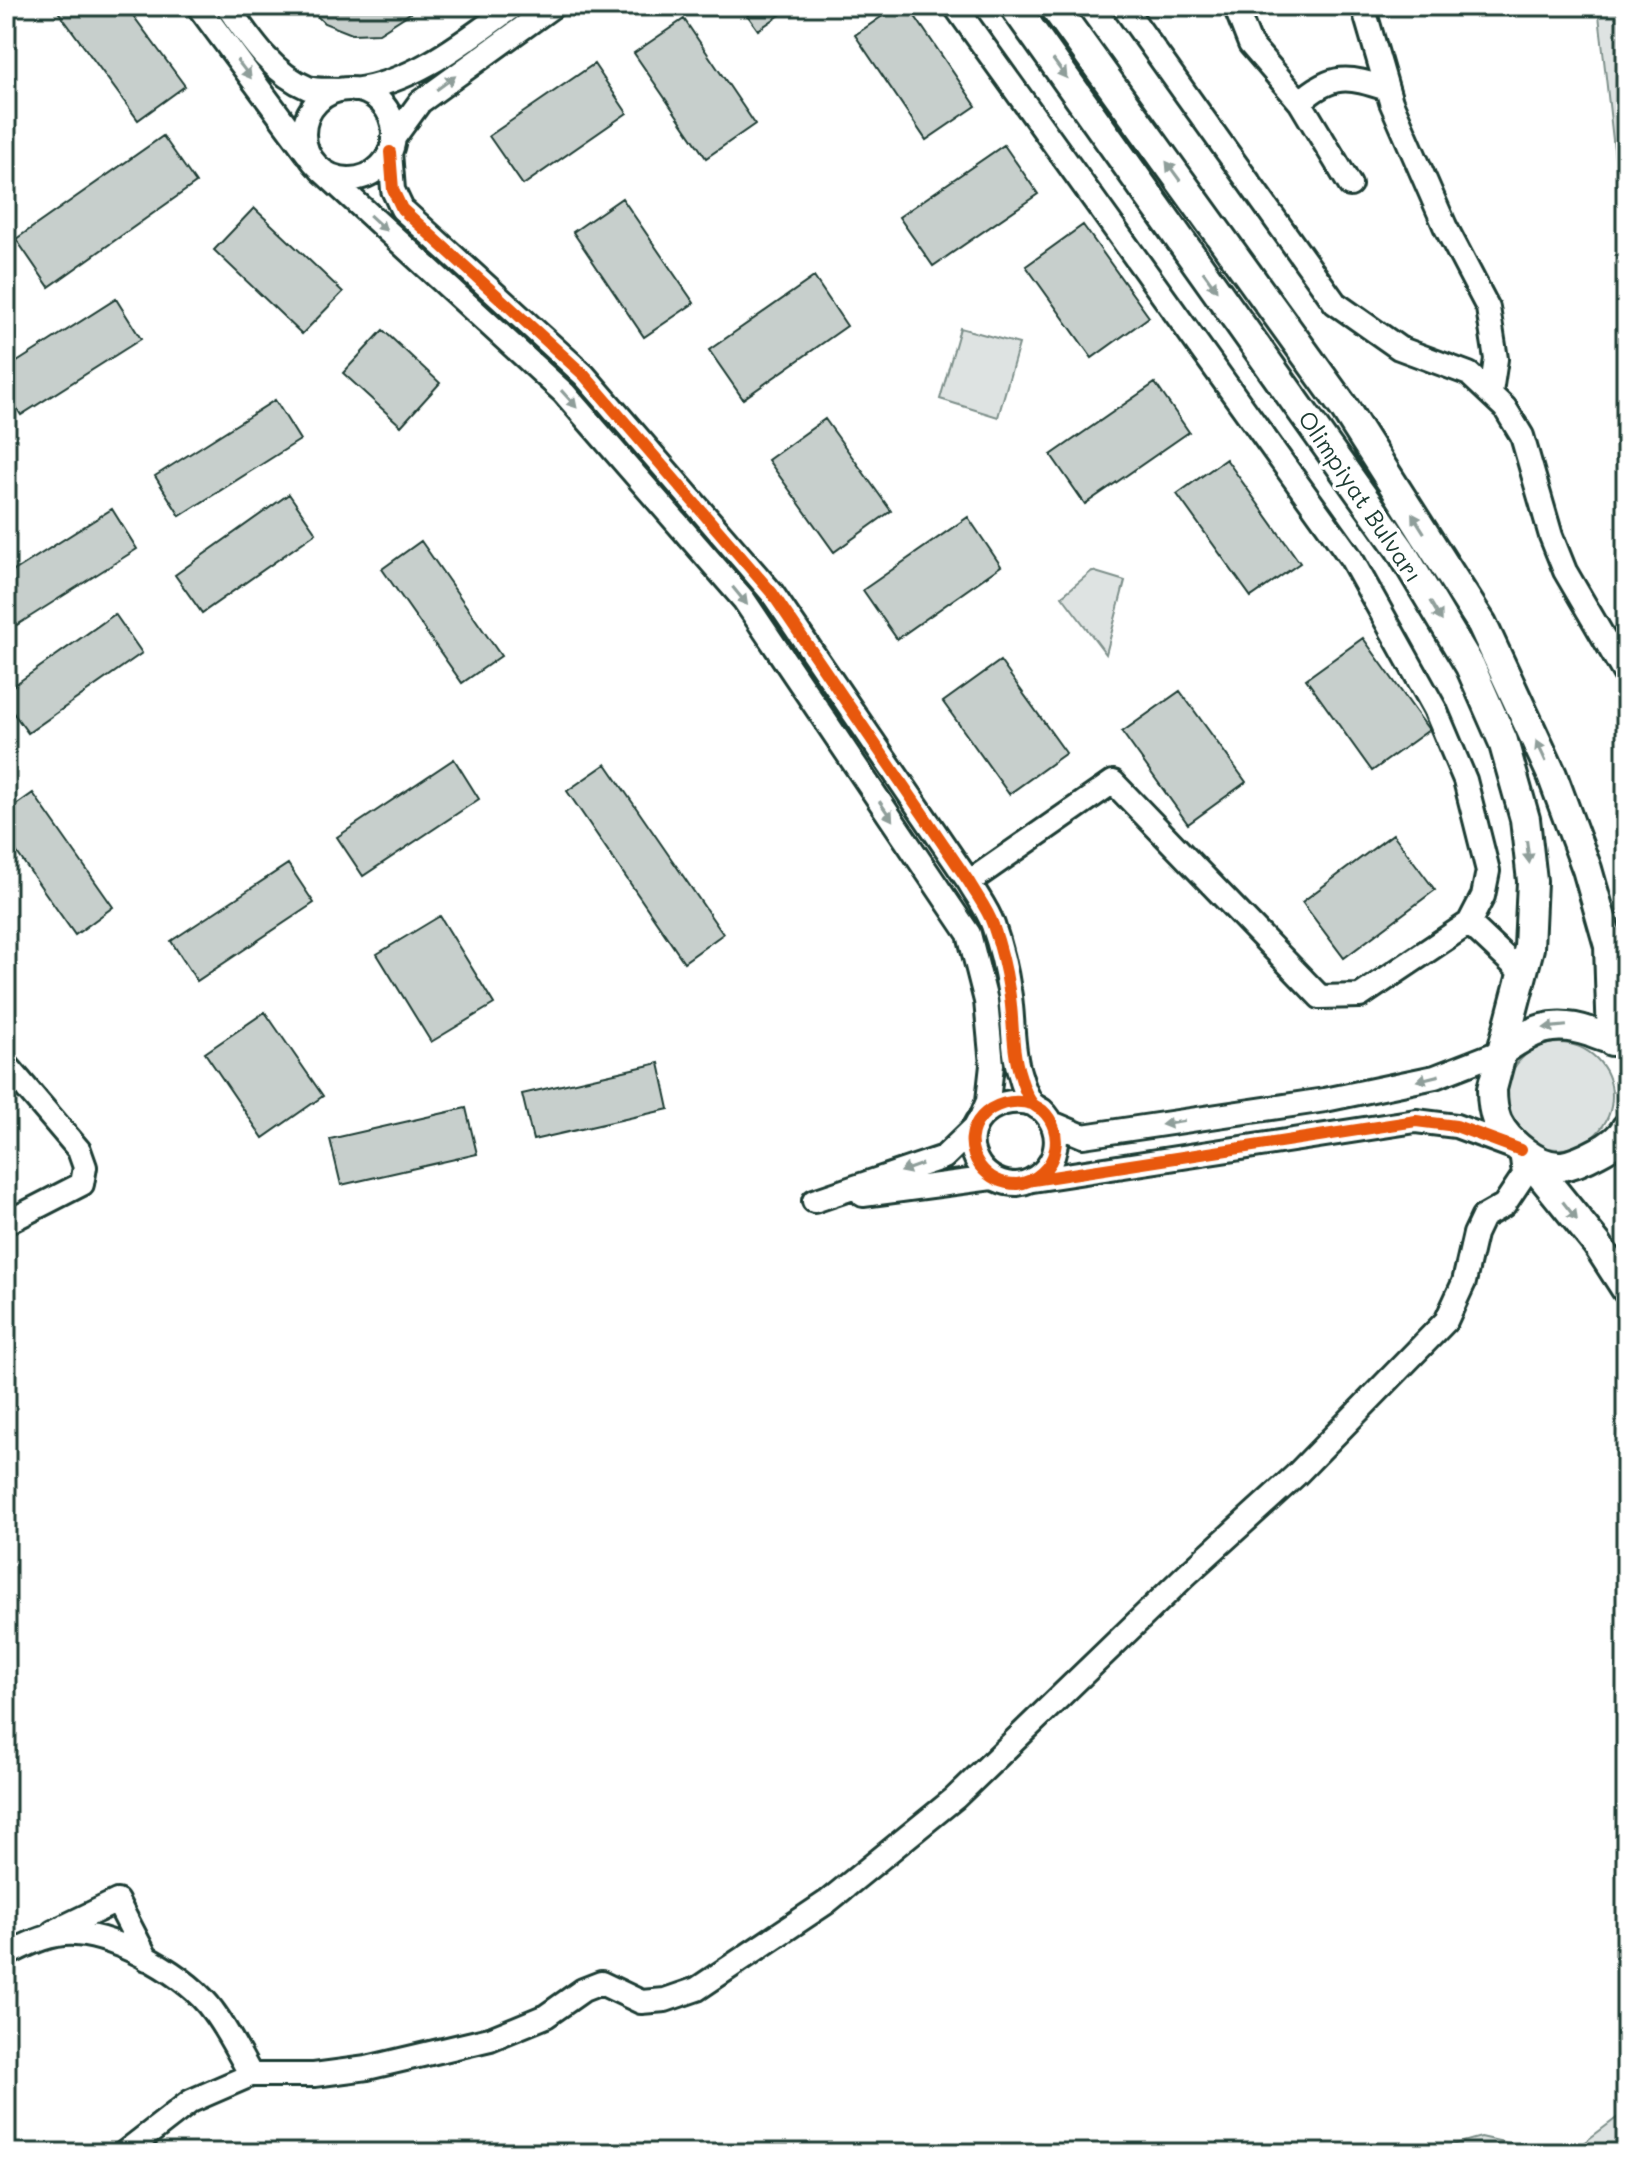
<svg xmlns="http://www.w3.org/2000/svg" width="1632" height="2159" font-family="Mali,sans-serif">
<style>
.green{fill:#dee3e2;stroke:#7e908b;stroke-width:2}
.building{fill:#c7cfcc;stroke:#1f3d34;stroke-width:2}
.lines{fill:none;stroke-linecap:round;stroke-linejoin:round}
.minor-casing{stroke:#1f3d34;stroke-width:28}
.major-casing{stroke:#1f3d34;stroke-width:34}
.minor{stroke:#fff;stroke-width:22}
.major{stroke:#fff;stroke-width:28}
.cycleway-casing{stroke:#fff;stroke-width:17}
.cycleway{stroke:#e8590c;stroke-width:12}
.oneway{fill:#8f9e9a}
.labels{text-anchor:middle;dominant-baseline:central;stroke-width:7;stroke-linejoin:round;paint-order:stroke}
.street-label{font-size:24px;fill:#1f3d34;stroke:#fff}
</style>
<rect width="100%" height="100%" fill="#fff"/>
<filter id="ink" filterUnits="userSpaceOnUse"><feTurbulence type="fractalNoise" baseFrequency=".0125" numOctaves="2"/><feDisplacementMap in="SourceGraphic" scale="16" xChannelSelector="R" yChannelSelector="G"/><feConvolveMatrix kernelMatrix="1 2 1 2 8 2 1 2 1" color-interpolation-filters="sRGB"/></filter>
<g filter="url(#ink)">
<!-- green -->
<path class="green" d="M1598,6h28v174l-11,-22z
M960,328l59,16 -21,73 -58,-18z
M1092,571l33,10 -19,73 -44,-58z
M1506 1096a53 53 0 1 1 106 0a53 53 0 1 1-106 0Z
M1626,2111v42h-56z
M1481,2137l36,8 9,8h-103z"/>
<!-- building -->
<path class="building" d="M54,6h72l59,80 -47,34z
M307,6h114l-42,27 -27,1 -28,-11z
M741,6h52l-35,24z
M897,6h11l68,100 -50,34 -71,-105z
M684,19l71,105 -49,34 -72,-105z
M594,64l33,49 -104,72 -34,-49z
M163,136l33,47 -147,104 -33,-48z
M1004,145l34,49 -105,72 -34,-49z
M622,198l72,105 -50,34 -71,-105z
M254,208l89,84 -41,42 -88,-84z
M1083,225l66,92 -57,41 -66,-92z
M814,277l33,49 -104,73 -34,-49z
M116,299l25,40 -120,76 -15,-24v-22z
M383,330l57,53 -39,43 -58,-53z
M1155,383l34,49 -104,72 -34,-49z
M275,400l25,40 -120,76 -25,-40z
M825,419l66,92 -57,41 -66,-92z
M1226,459l74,104 -49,34 -74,-103z
M289,494l27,39 -114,80 -27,-38z
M112,509l25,40 -120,76 -11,-17v-32z
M968,517l33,49 -104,73 -34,-49z
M421,541l80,115 -39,27 -80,-114z
M115,614l27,39 -114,80 -22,-30v-12z
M1363,638l66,92 -57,41 -66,-92z
M1000,661l66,92 -57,41 -66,-92z
M1180,691l66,91 -58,42 -66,-92z
M454,759l25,40 -116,77 -26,-39z
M606,764l117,170 -39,28 -117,-171z
M33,793l80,114 -38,28 -69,-98v-25z
M1393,834l42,56 -91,68 -42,-56z
M288,864l26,39 -117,78 -26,-40z
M440,916l54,88 -63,38 -54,-88z
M265,1012l58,84 -60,42 -58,-85z
M659,1063l10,46 -136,31 -11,-46z
M466,1108l11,46 -136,31 -11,-46z"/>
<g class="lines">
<!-- minor casing -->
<g class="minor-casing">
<path id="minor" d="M198,6l109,147
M227,6c22,31 44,67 81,82 10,3 23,1 33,2
M955,6l396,552 84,151 30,71 23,91 -5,25 -14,27 -109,73 -40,1 -207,-215 -144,100
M1123,6l212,297 64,45 70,26 36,34 17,28 29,100 14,35 61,105
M1235,6l15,38 50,58 50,83
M1363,6l28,96 54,124 43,82 8,51 -5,33
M304 134a45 45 0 1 1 90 0a45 45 0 1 1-90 0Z
M354,90c61,-8 111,-49 159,-84
M1300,102c32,-29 48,-26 87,-13
M393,139l27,-37 133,-96
M390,152l3,38 9,19 182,166 188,218 197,289c8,14 19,28 24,43 7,20 13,44 16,65 5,27 2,59 11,85 2,8 7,22 12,28 1,2 8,6 10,7 11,10 16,25 13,39 -3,18 -19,33 -38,35 -14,0 -28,-6 -37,-18 -26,-37 13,-74 52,-62
M321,170l243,223 180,207 225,334 17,67 6,64 -4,36 -6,14
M1469,923l54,51
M6,1064l73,86 6,17 -3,17 -76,39
M1052,1123l31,13 242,-36 110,-23 67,-26
M863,1195l129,-17
M814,1201l130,-44 31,-30
M53,1932l64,-31 30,58
M6,1955c22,-11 44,-23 70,-21 43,3 112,42 137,77 15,20 26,43 38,64
M124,2153l67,-52 60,-26h63l53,-7 123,-29 56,-23 37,-26 18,-7 40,19 24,-2 32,-11 130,-87 128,-104 231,-223 110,-100 150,-154 18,-39 11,-48 8,-17 21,-12 20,-30 -3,-25 -65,-24 -40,-5 -383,59"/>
</g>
<!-- major casing -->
<g class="major-casing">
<path id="major" d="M1014,6l386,543 70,117 33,75 22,78 7,62 -3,67 -37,141c0,11 1,22 5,32 10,21 41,47 65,45 13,-2 25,-8 36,-14 10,-5 23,-14 28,-24
M1054,6l291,403 137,215 70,151 35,94 22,77 3,95
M1502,1051c30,-21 50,-32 88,-19 13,5 22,9 36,8
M1524,1154l73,90 29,45"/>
</g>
<!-- minor -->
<use href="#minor" class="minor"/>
<!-- major -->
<use href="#major" class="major"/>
<!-- cycleway casing -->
<g class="cycleway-casing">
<path id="cycleway" d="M390,152l3,38 9,19 182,166 188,218 197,289c8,14 19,28 24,43 7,20 13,44 16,65 5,27 2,59 11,85 2,8 7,22 12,28 1,2 8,6 10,7 11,10 16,25 13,39 -3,18 -19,33 -38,35 -14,0 -28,-6 -37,-18 -26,-37 13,-74 52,-62
M1033,1180l383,-59 40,5 65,24"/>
</g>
<!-- cycleway -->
<use href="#cycleway" class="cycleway"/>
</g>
<!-- one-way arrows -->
<defs><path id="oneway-solid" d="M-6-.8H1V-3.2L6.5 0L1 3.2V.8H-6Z" transform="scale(2)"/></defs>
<g class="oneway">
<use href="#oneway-solid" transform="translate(244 69) rotate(53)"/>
<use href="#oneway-solid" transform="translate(1060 69) rotate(54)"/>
<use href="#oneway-solid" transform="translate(446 83) rotate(-36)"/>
<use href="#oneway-solid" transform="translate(1173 171) rotate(-126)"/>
<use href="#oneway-solid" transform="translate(378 223) rotate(43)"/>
<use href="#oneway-solid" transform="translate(1210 281) rotate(54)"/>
<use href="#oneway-solid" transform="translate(569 399) rotate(48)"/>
<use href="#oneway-solid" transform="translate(1418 523) rotate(-122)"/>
<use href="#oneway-solid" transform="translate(740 596) rotate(51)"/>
<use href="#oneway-solid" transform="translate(1436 611) rotate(59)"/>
<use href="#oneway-solid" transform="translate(1541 751) rotate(-115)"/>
<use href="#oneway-solid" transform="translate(886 811) rotate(56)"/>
<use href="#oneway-solid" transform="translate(1528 852) rotate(83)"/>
<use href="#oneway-solid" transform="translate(1555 1027) rotate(174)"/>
<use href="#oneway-solid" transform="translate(1428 1078) rotate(166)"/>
<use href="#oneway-solid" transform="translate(1173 1123) rotate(171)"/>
<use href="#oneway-solid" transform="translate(911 1168) rotate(161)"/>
<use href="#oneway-solid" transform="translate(1570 1211) rotate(52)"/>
</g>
</g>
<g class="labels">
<!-- street labels -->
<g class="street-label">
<text transform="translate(1361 496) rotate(56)">Olimpiyat Bulvarı</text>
</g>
</g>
<!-- margin -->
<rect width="1632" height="2159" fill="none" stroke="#fff" stroke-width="32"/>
<rect x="16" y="16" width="1600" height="2127" fill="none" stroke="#1f3d34" stroke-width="3" filter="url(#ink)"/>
</svg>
